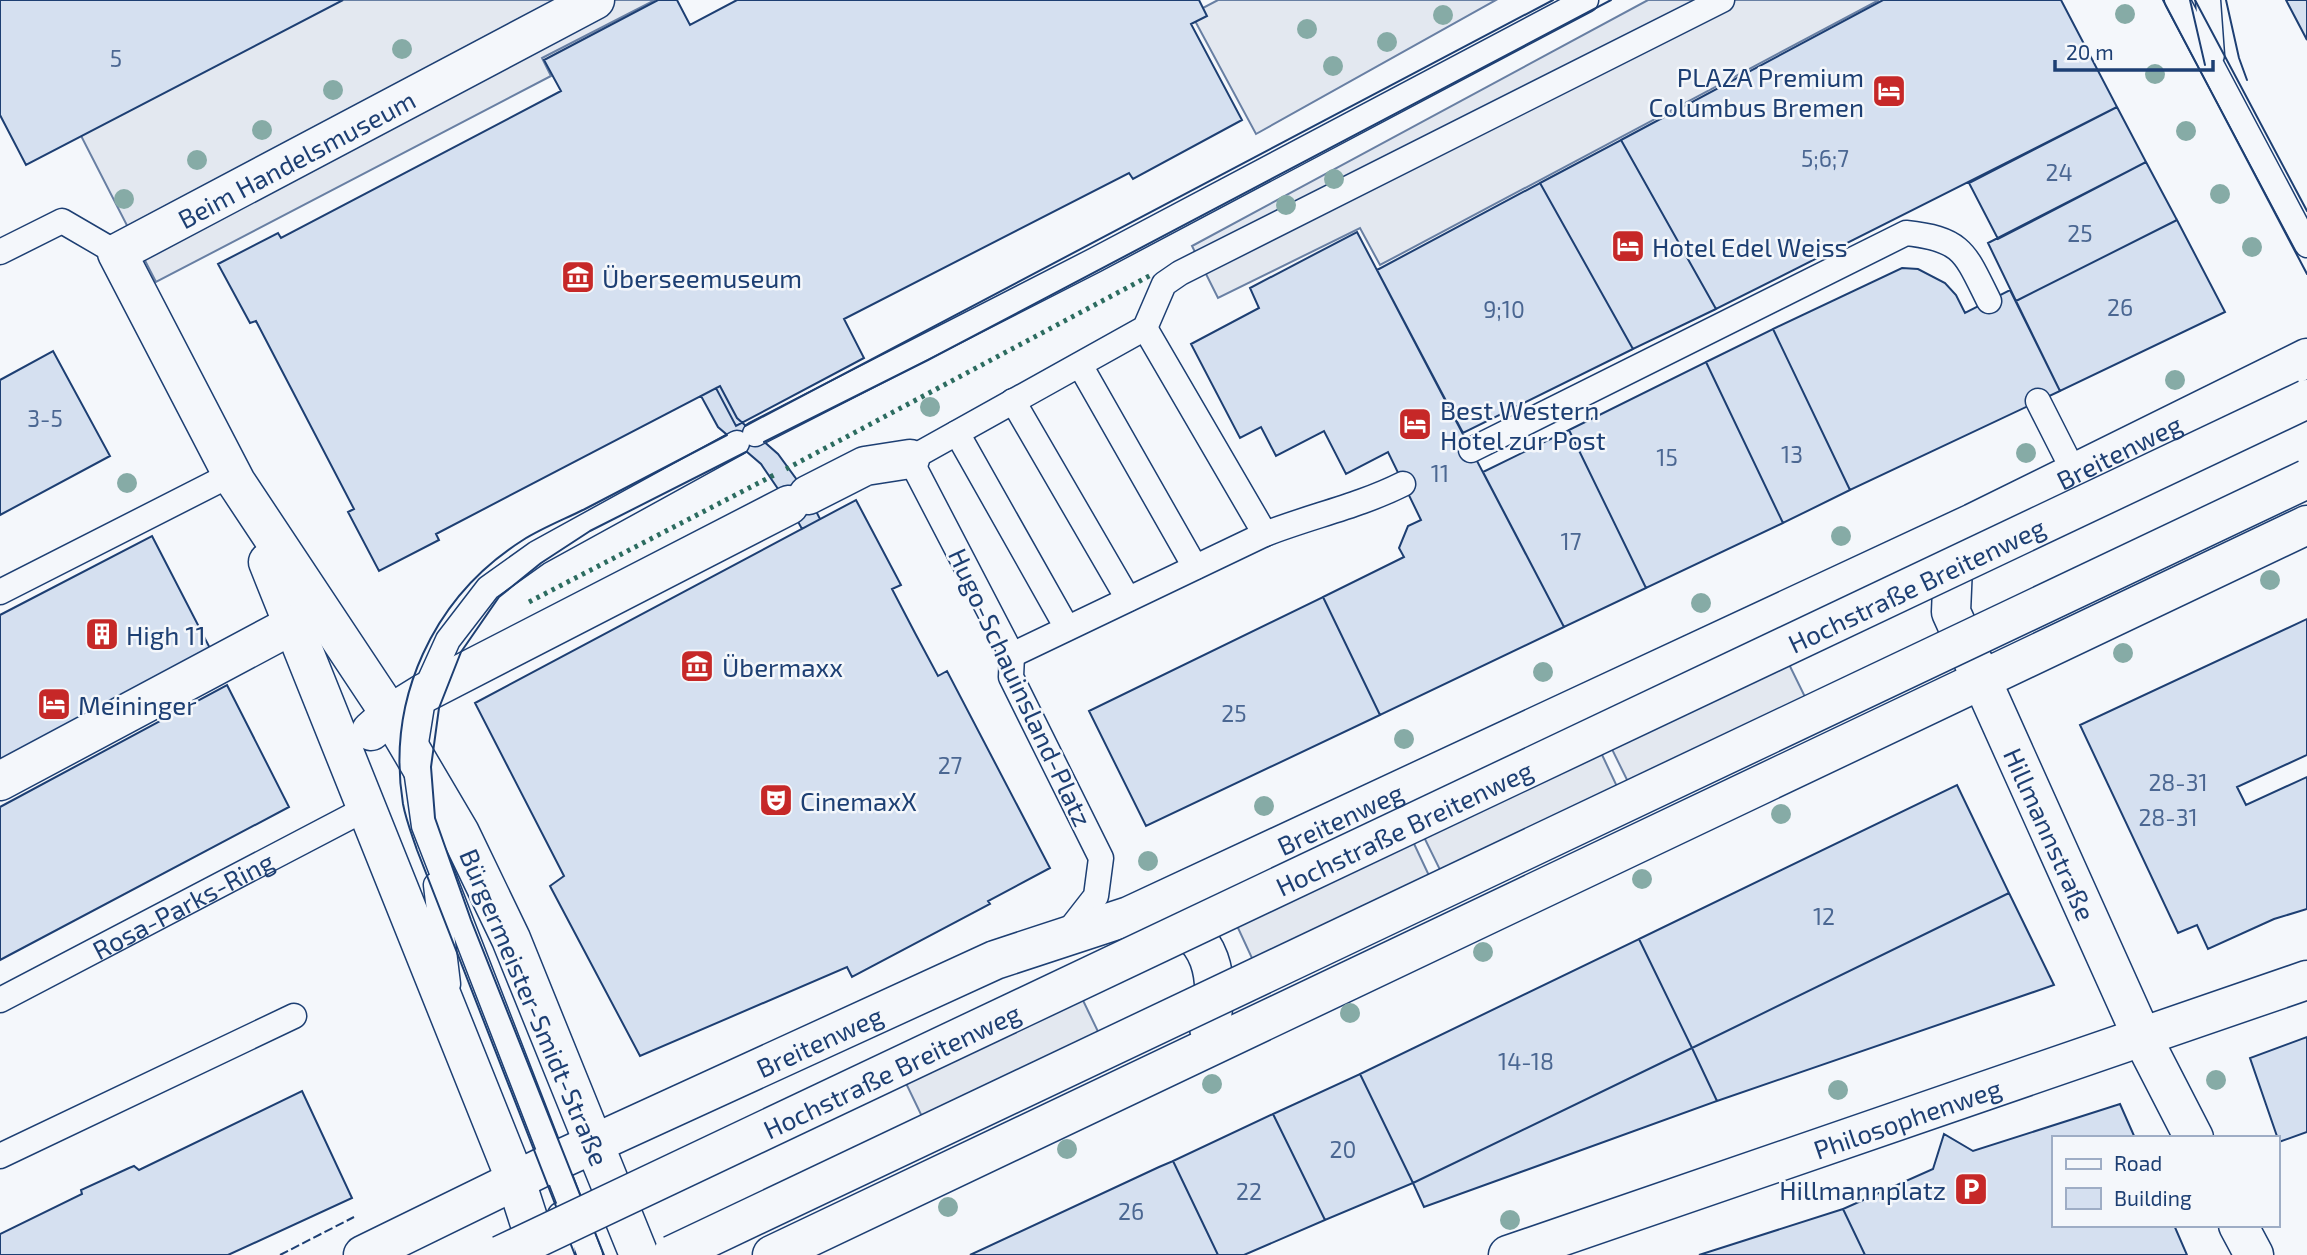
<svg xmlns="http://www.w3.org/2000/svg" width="2307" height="1255" font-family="'Exo 2',sans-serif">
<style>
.parking{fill:#e3e8f0;stroke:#687fa3;stroke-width:2}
.building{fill:#d5e0f0;stroke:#1d3f73;stroke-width:2}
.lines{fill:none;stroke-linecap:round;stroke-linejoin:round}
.lane-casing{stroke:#1d3f73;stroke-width:27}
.street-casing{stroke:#1d3f73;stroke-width:41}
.secondary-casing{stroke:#1d3f73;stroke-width:41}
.lane{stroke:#f4f7fb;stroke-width:24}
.street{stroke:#f4f7fb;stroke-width:38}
.secondary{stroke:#f4f7fb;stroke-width:38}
.tram{stroke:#1d3f73;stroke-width:2}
.highway-bridge-casing{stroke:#1d3f73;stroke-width:41;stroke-linecap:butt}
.highway-bridge{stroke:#f4f7fb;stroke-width:38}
.hedge{stroke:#2c6c60;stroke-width:5;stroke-dasharray:3.5 5;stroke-linecap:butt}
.fence{stroke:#1d3f73;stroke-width:2;stroke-dasharray:9 3.5;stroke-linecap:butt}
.tree{fill:#86aba6}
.labels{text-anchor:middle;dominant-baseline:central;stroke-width:5;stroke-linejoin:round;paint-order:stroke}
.number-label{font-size:23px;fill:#4b6792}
.poi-label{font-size:26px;fill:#1d3f73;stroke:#f4f7fb;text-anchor:start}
.street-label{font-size:26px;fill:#1d3f73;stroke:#f4f7fb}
</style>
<rect width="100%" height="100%" fill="#f4f7fb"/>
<!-- parking -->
<path class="parking" d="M318,0h337l-113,58 9,18 -395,206 -80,-156z
M1218,0h278l-240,134 -62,-115 5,-9z
M1648,0h231l-499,265 -20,-37 -142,70 -26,-52z
M1783,652l26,53 -177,85 -26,-53z
M1596,742l25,53 -176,85 -26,-53z
M1408,831l25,53 -176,85 -25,-54z
M1078,990l26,54 -176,85 -26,-54z"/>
<!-- building -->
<path class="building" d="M0,0h343l-317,165 -26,-50z
M658,0h19l13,25 47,-25h462l8,16 -16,8 51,96 -109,59 -4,-6 -285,146 20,39 -128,68 -20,-38 -280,146 3,6 -60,31 -31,-59 6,-3 -98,-188 -6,2 -32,-59 60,-31 3,5 280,-147 -17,-31z
M2061,0l56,107 -401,202 -95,-169 262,-140z
M2286,0h21v40z
M2117,107l29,55 -148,77 -29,-56z
M1621,140l95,169 -83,40 -93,-166z
M2146,162l31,58 -161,81 -28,-58z
M1540,183l93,166 -170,84 -86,-163z
M2177,220l48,92 -165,79 -44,-90z
M1357,232l207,395 -184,88 -57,-118 81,-40 -5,-9 9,-22 13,-6 -33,-68 -42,22 -22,-43 -48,25 -15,-29 -21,11 -49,-94 68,-36 -9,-20z
M1902,268l16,1 27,14 11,12 9,18 45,-23 50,101 -210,99 -77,-161z
M1773,329l77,161 -67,33 -77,-161z
M53,351l57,105 -110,59v-135z
M1706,362l77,161 -137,65 -77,-158z
M720,386l17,32 41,36 30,41 12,24 -18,10 -13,-24 -28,-41 -43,-37 -17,-31z
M1569,430l77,158 -82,39 -81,-155z
M856,500l45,85 -9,4 23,44 23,43 9,-5 103,197 -62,33 2,3 -138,73 -5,-10 -207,89 -90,-170 14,-10 -89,-173z
M152,536l61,118 -213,111v-150z
M1323,597l57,118 -234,111 -57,-115z
M2307,619v136l-70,32 9,18 61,-28v132l-33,10 -66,30 -11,-24 -19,8 -98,-208z
M227,685l62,122 -289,153v-153z
M1957,785l52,108 -317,155 -53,-109z
M2009,893l45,92 -337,116 -25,-53z
M1639,939l53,109 -279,135 -53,-109z
M2307,1037v95l-28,10 -29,-84z
M1692,1048l25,53 -293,106 -11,-24z
M1360,1074l53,109 -88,37 -52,-106z
M302,1091l50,107 -124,57h-228v-21l82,-40 -1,-4 48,-22 5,-2 5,4z
M2120,1104l15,34h-82v87h121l13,30h-322l-22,-46 90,-40 11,-35 29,17z
M1273,1114l52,106 -81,35h-26l-45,-94z
M1173,1161l45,94h-248l189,-88z
M1843,1209l22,46h-166z"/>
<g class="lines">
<!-- lane casing -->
<g class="lane-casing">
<g id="lane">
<path d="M2177,0l130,245"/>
<path d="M2208,0l4,55"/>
<path d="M0,252l62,-31 55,32"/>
<path d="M1145,328l120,206"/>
<path d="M1080,365l115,202"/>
<path d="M1013,401l115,198"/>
<path d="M2038,401l37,73"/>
<path d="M957,433l110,195"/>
<path d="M755,434l340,-174 491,-260"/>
<path d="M1471,450l435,-217c57,6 59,20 83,68"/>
<path d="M0,592l232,-118"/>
<path d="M1012,655l253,-121c46,-18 94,-28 138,-50"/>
<path d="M436,885l12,99"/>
<path d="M1064,937l32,-41 5,-38 -90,-181 1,-22 -102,-196 235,-131 19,-44 16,-11 542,-273"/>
<path id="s1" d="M0,1000l367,-192"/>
<path d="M0,1156l294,-140"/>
<path d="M560,1215l3,40"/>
<path d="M590,1255l-166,-429 -10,-71 10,-62 24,-53 40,-52 49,-35 200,-110"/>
</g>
</g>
<!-- street casing -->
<g class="street-casing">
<g id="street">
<path d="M808,495l57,-29 45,-7"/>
<path id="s2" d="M1966,538l-13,28 -2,46 192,427 51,99"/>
<path d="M268,562l248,619"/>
<path d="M371,731l19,-17 34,-21 365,-188"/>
<path d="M0,781l294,-157"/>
<path id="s3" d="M594,1144l-83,-205 -51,-106 -70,-119 -154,-232 -119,-229 478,-253"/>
<path d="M2238,1225l16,30"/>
<path id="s4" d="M1508,1255l799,-275"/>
</g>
</g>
<!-- secondary casing -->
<g class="secondary-casing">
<g id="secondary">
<path d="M1158,920c55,6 64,63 51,108"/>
<path d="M594,1144l45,111"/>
<path d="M516,1181l24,74"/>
<path id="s5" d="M363,1255l178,-87 454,-208 134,-44 844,-393 334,-165"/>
<path d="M772,1255l1535,-730"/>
</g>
</g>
<!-- lane -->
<use href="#lane" class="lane"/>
<!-- street -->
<use href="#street" class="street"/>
<!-- secondary -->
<use href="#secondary" class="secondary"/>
<!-- tram -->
<path class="tram" d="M2163,0l144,274
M2190,0l15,65
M2195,0l112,211
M2226,0l13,58 8,22
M745,426l808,-426
M764,442l164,-82 683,-360
M575,1255l-158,-405c-5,-15 -11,-30 -14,-46 -17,-105 30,-207 120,-264 19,-12 42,-21 62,-31 47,-24 94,-49 142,-74
M604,1255l-133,-335 -36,-102 -4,-51 8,-59 22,-56 38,-55 42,-34 49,-32 156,-79"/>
<!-- highway-bridge casing -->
<g class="highway-bridge-casing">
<g id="highway-bridge">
<path id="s6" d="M501,1255l1806,-856"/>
<path d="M672,1255l1635,-776"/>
</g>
</g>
<!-- highway-bridge -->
<use href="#highway-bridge" class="highway-bridge"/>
<!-- hedge -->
<path class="hedge" d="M786,469l365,-194
M529,602l245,-127"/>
<!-- fence -->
<path class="fence" d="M280,1255l74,-38"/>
</g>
<!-- trees -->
<g class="tree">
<circle cx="2125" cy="14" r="10"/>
<circle cx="1443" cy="15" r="10"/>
<circle cx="1307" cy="29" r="10"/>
<circle cx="1387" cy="42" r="10"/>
<circle cx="402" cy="49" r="10"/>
<circle cx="1333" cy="66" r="10"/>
<circle cx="2155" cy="74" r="10"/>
<circle cx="333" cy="90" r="10"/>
<circle cx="262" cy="130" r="10"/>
<circle cx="2186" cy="131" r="10"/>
<circle cx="197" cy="160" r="10"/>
<circle cx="1334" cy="179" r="10"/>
<circle cx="2220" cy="194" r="10"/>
<circle cx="124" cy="199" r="10"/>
<circle cx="1286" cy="205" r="10"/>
<circle cx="2252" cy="247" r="10"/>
<circle cx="2175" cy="380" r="10"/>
<circle cx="930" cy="407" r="10"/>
<circle cx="2026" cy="453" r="10"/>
<circle cx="127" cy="483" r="10"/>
<circle cx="1841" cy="536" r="10"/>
<circle cx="2270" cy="580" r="10"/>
<circle cx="1701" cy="603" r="10"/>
<circle cx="2123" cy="653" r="10"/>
<circle cx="1543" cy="672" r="10"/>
<circle cx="1404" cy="739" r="10"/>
<circle cx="1264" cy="806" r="10"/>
<circle cx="1781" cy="814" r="10"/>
<circle cx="1148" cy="861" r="10"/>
<circle cx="1642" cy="879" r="10"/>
<circle cx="1483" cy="952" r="10"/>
<circle cx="1350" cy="1013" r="10"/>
<circle cx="2216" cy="1080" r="10"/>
<circle cx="1212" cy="1084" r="10"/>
<circle cx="1838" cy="1090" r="10"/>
<circle cx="1067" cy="1149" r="10"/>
<circle cx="948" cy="1207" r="10"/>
<circle cx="1510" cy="1220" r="10"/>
</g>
<!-- icons -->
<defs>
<g id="hotel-square" transform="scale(1.75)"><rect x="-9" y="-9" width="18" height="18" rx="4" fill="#c62828" stroke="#f4f7fb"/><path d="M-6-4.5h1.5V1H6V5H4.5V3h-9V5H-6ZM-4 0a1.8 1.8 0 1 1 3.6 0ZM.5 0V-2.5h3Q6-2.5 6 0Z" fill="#fff"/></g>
<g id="museum-square" transform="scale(1.75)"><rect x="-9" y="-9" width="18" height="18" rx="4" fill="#c62828" stroke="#f4f7fb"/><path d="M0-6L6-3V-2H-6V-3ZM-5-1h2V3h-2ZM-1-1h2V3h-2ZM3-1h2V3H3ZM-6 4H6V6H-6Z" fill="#fff"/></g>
<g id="building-square" transform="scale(1.75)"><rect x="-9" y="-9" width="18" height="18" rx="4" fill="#c62828" stroke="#f4f7fb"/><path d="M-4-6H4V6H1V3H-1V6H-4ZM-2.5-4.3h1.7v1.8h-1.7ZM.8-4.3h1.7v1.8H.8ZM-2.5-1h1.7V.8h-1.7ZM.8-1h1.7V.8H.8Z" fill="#fff"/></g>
<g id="theatre-square" transform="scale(1.75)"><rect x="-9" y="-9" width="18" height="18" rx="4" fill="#c62828" stroke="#f4f7fb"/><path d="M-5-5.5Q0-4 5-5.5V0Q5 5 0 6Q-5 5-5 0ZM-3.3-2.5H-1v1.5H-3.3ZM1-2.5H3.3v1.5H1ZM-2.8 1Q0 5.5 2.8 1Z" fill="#fff"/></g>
<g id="parking-square" transform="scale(1.75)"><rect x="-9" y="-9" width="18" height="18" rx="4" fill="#c62828" stroke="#f4f7fb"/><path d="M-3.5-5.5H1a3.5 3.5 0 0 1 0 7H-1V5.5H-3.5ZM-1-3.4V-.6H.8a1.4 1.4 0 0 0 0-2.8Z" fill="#fff"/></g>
</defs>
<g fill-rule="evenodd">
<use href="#hotel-square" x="1889" y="91"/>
<use href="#hotel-square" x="1628" y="246"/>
<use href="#museum-square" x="578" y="277"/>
<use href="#hotel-square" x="1415" y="424"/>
<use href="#building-square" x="102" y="634"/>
<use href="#museum-square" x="697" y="666"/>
<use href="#hotel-square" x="54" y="704"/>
<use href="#theatre-square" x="776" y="800"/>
<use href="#parking-square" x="1971" y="1189"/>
</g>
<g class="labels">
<!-- number labels -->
<g class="number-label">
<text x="116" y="58">5</text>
<text x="1825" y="158">5;6;7</text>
<text x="2059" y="172">24</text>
<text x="2080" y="233">25</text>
<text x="2120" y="307">26</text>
<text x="1504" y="309">9;10</text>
<text x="45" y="418">3-5</text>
<text x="1792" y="454">13</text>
<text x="1667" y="457">15</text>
<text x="1440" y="473">11</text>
<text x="1571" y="541">17</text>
<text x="1234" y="713">25</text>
<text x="950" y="765">27</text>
<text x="2178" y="782">28-31</text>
<text x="2168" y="817">28-31</text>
<text x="1824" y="916">12</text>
<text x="1526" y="1061">14-18</text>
<text x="1343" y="1149">20</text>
<text x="1249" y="1191">22</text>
<text x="1131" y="1211">26</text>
</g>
<!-- poi labels -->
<g class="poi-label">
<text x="1864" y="76" text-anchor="end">PLAZA Premium<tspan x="1864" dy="30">Columbus Bremen</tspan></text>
<text x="1652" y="246">Hotel Edel Weiss</text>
<text x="602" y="277">Überseemuseum</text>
<text x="1440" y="409">Best Western<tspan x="1440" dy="30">Hotel zur Post</tspan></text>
<text x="126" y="634">High 11</text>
<text x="722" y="666">Übermaxx</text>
<text x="78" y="704">Meininger</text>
<text x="800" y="800">CinemaxX</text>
<text x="1946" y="1189" text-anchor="end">Hillmannplatz</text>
</g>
<!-- street labels -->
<g class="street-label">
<text stroke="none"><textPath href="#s3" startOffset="1216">Beim Handelsmuseum</textPath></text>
<text stroke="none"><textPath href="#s5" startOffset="1932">Breitenweg</textPath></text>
<text stroke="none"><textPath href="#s6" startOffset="1566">Hochstraße Breitenweg</textPath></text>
<text transform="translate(1021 687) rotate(65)">Hugo-Schauinsland-Platz</text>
<text stroke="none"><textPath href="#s5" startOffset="1071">Breitenweg</textPath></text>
<text stroke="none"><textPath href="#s6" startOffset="999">Hochstraße Breitenweg</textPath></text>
<text stroke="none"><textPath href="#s2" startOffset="320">Hillmannstraße</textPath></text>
<text stroke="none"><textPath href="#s1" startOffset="206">Rosa-Parks-Ring</textPath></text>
<text transform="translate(535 1007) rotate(67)">Bürgermeister-Smidt-Straße</text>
<text stroke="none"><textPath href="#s5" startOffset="504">Breitenweg</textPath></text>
<text stroke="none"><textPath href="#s6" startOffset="432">Hochstraße Breitenweg</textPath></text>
<text stroke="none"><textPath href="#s4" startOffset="422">Philosophenweg</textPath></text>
</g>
</g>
<!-- legend -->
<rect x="2052" y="1136" width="228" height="91" fill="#f4f7fb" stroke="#9eadc5" stroke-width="2"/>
<rect x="2066" y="1159" width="35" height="10" fill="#f4f7fb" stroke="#9eadc5" stroke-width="2"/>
<text x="2114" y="1171" font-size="21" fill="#1d3f73">Road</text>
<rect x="2066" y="1188" width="35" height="21" fill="#d5e0f0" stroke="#9eadc5" stroke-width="2"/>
<text x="2114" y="1206" font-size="21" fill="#1d3f73">Building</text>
<!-- scale -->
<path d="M2055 60v10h158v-10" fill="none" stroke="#1d3f73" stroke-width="3.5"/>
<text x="2066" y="60" font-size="21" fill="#1d3f73" stroke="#f4f7fb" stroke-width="5" paint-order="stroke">20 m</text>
</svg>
